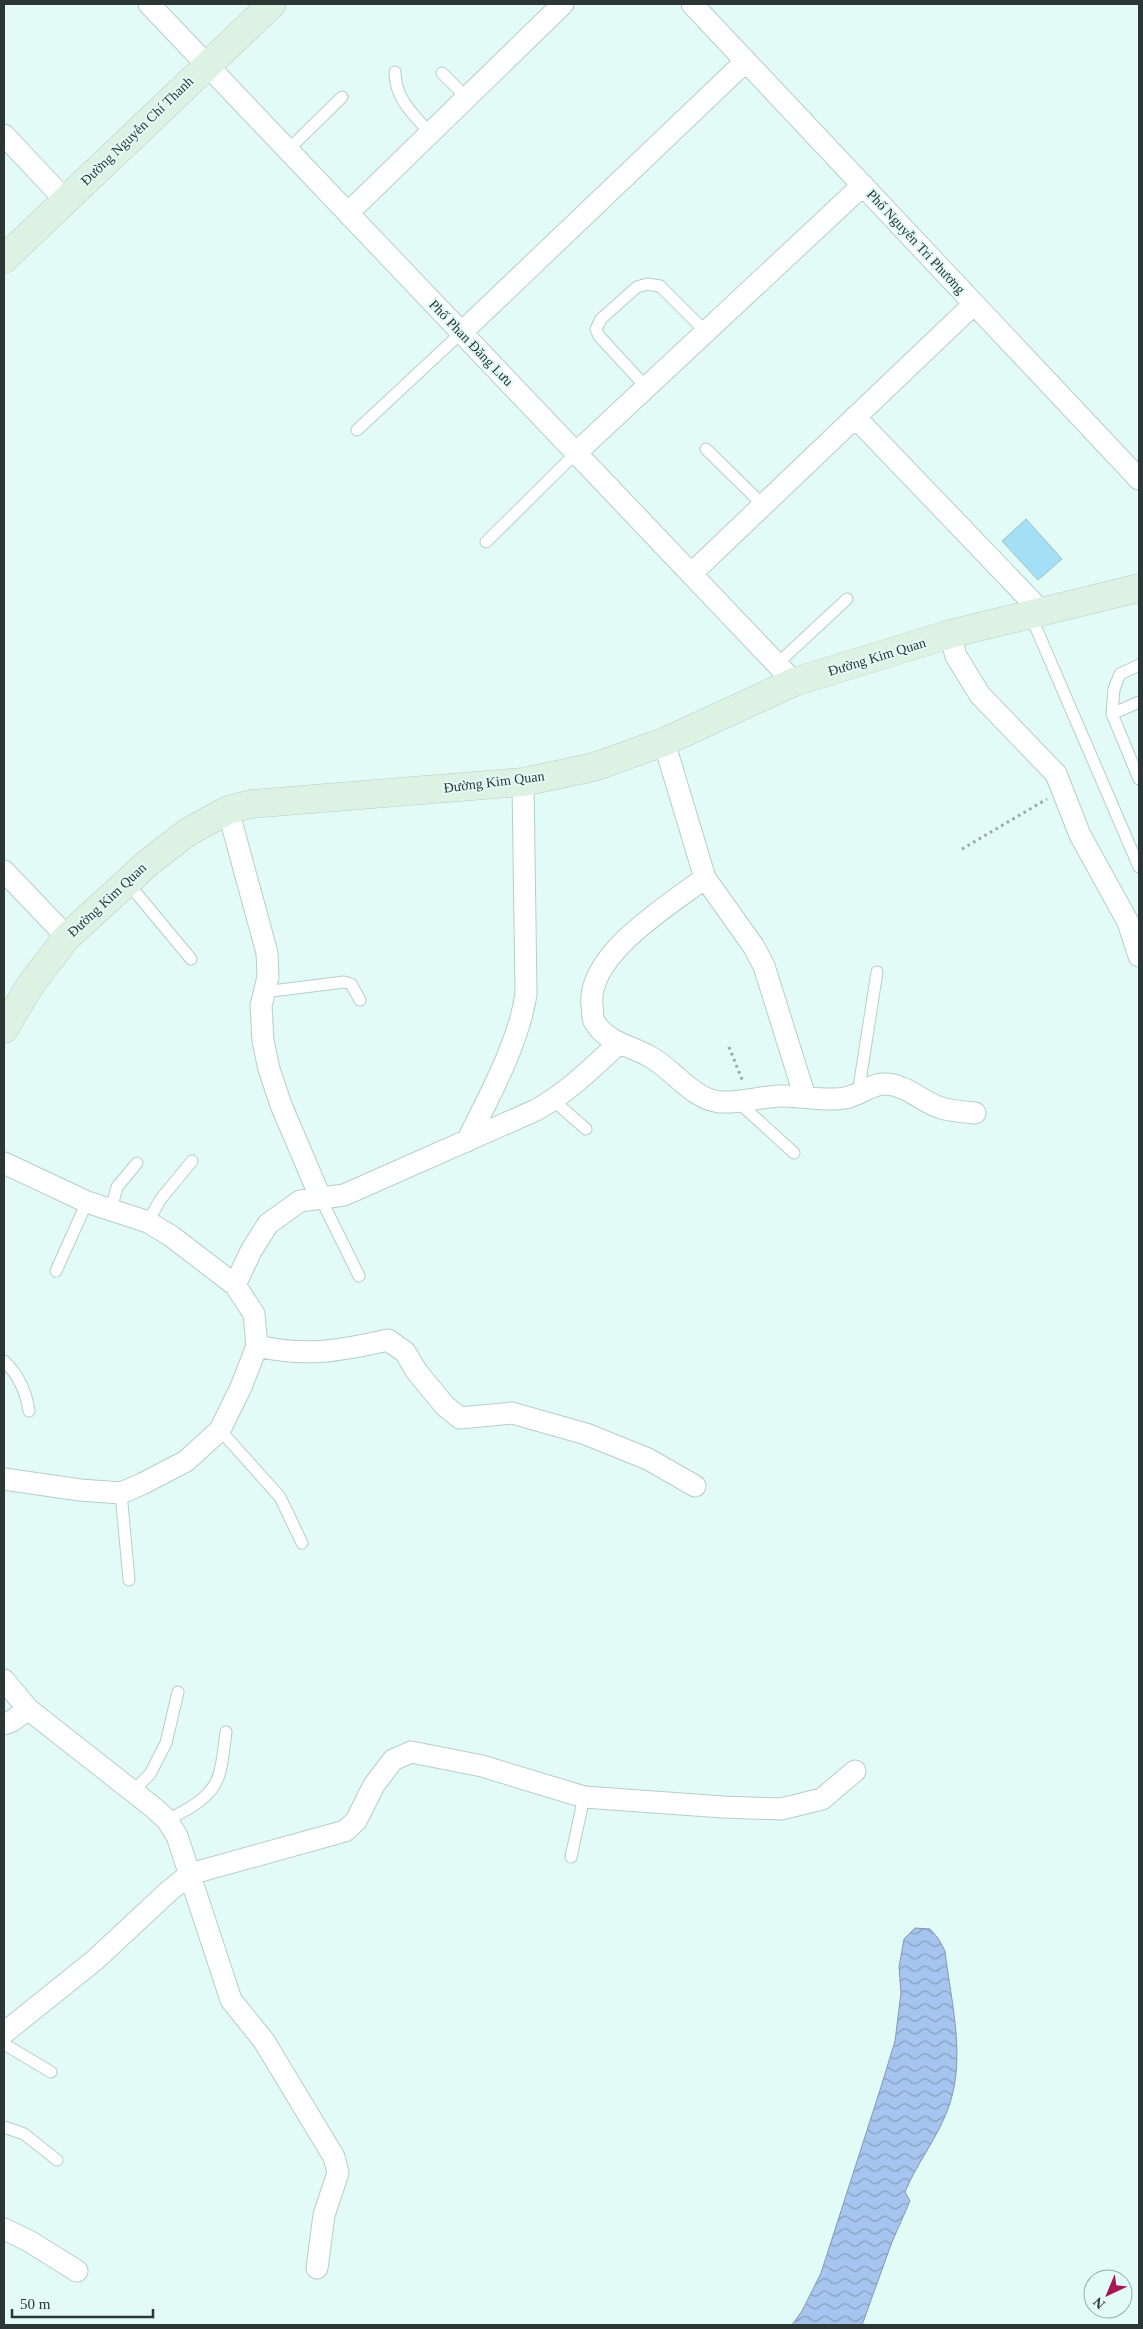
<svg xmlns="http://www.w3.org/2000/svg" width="1143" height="2329" font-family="'Times New Roman',serif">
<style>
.water{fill:url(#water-waves);stroke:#8199b6}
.building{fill:#a3e0f6;stroke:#a7bcc4}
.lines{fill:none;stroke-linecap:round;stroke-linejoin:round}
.lane-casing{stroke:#b6cecb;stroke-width:13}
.street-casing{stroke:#b6cecb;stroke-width:23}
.secondary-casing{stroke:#b6cecb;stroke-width:29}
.path{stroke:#96a8a6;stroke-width:3;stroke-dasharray:2.5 4;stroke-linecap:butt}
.lane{stroke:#fff;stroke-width:11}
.street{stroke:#fff;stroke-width:21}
.secondary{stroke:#def2e3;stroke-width:28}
.labels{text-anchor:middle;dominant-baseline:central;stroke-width:4;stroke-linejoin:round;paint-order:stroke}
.street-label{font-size:14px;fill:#2c3635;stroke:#e2fbf7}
</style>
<defs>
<pattern id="water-waves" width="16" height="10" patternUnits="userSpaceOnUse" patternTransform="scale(1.25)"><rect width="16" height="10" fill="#a5c4ee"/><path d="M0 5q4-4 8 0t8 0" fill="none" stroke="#87a0c2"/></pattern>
</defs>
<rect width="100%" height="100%" fill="#e2fbf7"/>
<!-- water -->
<path class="water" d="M915,1928l15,1 8,9 7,13c6,53 23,111 1,163 -11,27 -30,51 -41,78l5,9 -18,41 -30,83h-70l10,-14 19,-38 59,-183 15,-49 6,-48 -2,-26 5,-28z"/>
<!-- building -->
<path class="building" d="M1026,519l36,40 -24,21 -36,-39z"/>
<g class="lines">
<!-- lane casing -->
<g class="lane-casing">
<path id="lane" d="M395,72c0,27 18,42 35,61
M442,73l24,24
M288,150l54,-53
M646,387l-47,-51 -3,-7 5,-10 36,-32 10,-3 13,2 46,46
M357,430l104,-97
M706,449l57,56
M486,542l90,-89
M1030,614l109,253
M777,664l70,-65
M1139,665l-19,9 -6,15 -2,25 27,65
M1112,714l27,-12
M127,882l64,77
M264,992l80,-10 7,2 9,16
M858,1094l19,-122
M554,1101l32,28
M737,1101l57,52
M321,1199l38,77
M111,1209l6,-22 20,-24
M148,1222l12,-22 32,-39
M56,1271l31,-69
M4,1361c15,14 22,30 25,50
M220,1430l60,67 22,46
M121,1493l8,87
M133,1791l17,-17 16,-31 12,-51
M167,1820c20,-10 45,-22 52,-45 4,-13 5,-29 7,-43
M571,1857l13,-60
M4,2044l47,28
M4,2127l20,7 33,26"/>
</g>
<!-- street casing -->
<g class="street-casing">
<path id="street" d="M149,4l645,678
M692,4l447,475
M4,135l61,65
M348,213l215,-209
M461,333l285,-272
M855,417l186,194
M576,453l287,-268
M691,574l283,-270
M950,634l6,22 24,39 76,79 24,61 48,87 11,34
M664,742l41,136 49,69 10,19 41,131
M228,810l39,143 1,24 -7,29 2,35 6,28 12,36 40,94
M4,871l63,66
M705,878c-36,27 -119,77 -113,128 1,5 0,11 2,15 12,21 34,24 53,34 25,12 44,44 73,47 19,1 40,-5 60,-6 21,-1 44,6 64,2 16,-2 27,-15 42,-14 21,1 36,18 55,24 11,3 23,4 34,5
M467,1141c22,-44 52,-99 59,-147l-3,-212
M4,1163l83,39 61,20 23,14 64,49 19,29 3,32 -16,41 -21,43 -34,31 -44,23 -21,9 -41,-3 -76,-11
M235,1285l16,-34 17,-27 32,-23 44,-6 192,-85c31,-17 56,-42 82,-66
M257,1346c50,11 82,5 131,-6l17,12 12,20 28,34 15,12 52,-5 74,21 62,25 47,27
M4,1680l24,29 126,99 13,12 10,16 54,164 33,41 70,116 4,16 -14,42 -7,53
M4,1724l8,-3 16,-12
M4,2033l91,-73 74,-69 21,-17 155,-43 11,-10 18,-36 19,-25 18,-8 71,14 102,31 139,10 58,2 41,-10 33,-28
M4,2229l25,12 48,30"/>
</g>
<!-- secondary casing -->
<g class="secondary-casing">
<path id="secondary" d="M4,259l268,-255
M4,1029l27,-45 36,-47 45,-41 37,-34 39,-30 40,-22 23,-6 272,-22 71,-15 70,-25 130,-60 156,-48 189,-46"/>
</g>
<!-- path -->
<path class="path" d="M962,849l85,-50
M729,1047l14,35"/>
<!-- lane -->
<use href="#lane" class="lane"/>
<!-- street -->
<use href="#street" class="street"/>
<!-- secondary -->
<use href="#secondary" class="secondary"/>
</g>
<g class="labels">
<!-- street labels -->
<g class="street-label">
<text transform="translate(137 131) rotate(-44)">Đường Nguyễn Chí Thanh</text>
<text transform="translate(916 242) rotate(47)">Phố Nguyễn Tri Phương</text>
<text transform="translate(471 343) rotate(46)">Phố Phan Đăng Lưu</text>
<text transform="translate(877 657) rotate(-17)">Đường Kim Quan</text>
<text transform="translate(494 782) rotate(-7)">Đường Kim Quan</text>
<text transform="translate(107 900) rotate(-43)">Đường Kim Quan</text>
</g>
</g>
<!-- border -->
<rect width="1143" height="2329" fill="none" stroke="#2c3635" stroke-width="10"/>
<!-- north arrow -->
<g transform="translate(1108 2294) rotate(224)"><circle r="24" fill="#e2fbf7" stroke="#99aca9"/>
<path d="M0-4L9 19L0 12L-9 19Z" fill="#a71757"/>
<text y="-8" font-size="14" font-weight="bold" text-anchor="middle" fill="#2c3635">N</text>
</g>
<!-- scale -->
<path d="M12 2309v8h141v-8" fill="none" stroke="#2c3635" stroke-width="2.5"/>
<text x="20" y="2309" font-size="15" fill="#2c3635" stroke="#e2fbf7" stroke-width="4" paint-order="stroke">50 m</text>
</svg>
